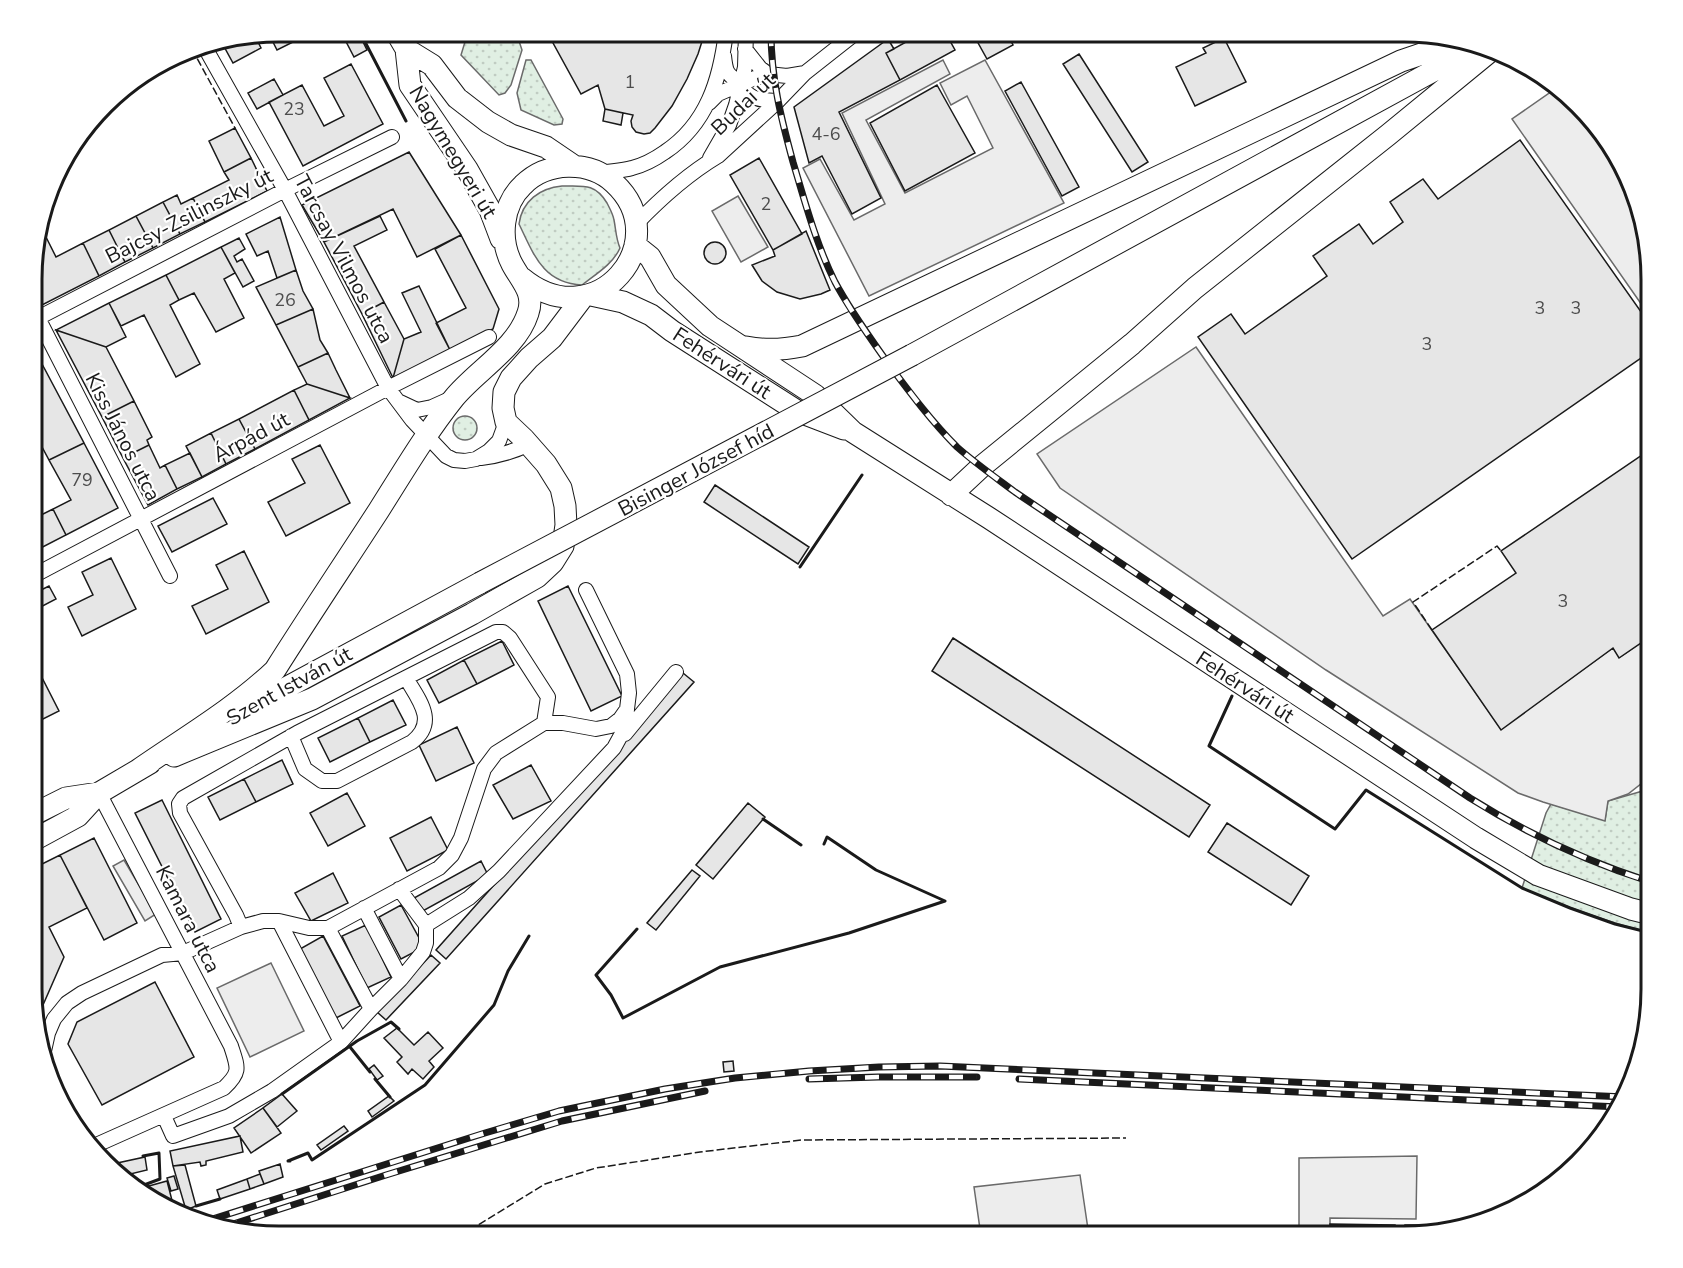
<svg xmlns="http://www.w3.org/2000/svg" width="1683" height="1268" font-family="'Nunito Sans',sans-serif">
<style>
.grass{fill:url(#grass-dots);stroke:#6a6a6a;stroke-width:1.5}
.parking{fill:#ededed;stroke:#6a6a6a;stroke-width:1.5}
.building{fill:#e6e6e6;stroke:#1a1a1a;stroke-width:1.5}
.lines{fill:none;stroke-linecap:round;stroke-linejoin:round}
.minor-casing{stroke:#1a1a1a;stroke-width:16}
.primary-casing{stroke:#1a1a1a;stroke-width:23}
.minor{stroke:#fff;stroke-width:14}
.primary{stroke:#fff;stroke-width:21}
.rail-casing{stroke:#1a1a1a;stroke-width:7}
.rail{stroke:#fff;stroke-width:4.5;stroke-dasharray:14;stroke-linecap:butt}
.primary-bridge-casing{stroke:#1a1a1a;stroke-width:23;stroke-linecap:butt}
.primary-bridge{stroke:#fff;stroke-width:21}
.fence{stroke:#1a1a1a;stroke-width:1.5;stroke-dasharray:8 3;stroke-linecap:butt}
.wall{stroke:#1a1a1a;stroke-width:3}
.labels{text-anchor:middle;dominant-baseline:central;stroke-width:4.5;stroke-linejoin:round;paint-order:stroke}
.number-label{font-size:18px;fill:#4d4d4d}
.street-label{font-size:21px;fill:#1a1a1a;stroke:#fff}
.rim{fill:none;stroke:#1a1a1a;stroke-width:3}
</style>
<defs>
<pattern id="grass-dots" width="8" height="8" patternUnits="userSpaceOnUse" patternTransform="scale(1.5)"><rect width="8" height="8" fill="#e0efe3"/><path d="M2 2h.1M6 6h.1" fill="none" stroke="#c0ccc2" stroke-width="1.8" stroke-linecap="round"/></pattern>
</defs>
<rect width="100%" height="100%" fill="#fff"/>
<!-- grass -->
<path class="grass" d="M468,32h48l6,18 -11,35 -6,8 -6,2 -38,-40z
M526,60h5l32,59 -1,5 -8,1 -33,-15 -4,-17z
M562,186c21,0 33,-3 45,17 3,6 6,11 7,17 2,10 2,19 6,28 -7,16 -24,26 -38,37 -39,-2 -48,-30 -63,-61 3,-23 21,-36 43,-38z
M453 428a12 12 0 1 1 24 0a12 12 0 1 1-24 0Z
M1651,785v148c-45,-11 -87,-27 -129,-45l24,-75 5,-9 54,16 3,-19 38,-11z"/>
<!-- parking -->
<path class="parking" d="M943,60l7,14 -84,46 39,73 88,-45 -26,-52 -16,9 -11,-22 45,-23 79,143 -195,93 -66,-128 17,-9 34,61 31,-16 -43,-91z
M1558,87l9,6 59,77 25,108v40l-139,-199z
M738,196l30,51 -27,15 -29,-51z
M1196,347l187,269 27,-17 91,130 112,-81 7,9 31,-21v140l-23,18 -20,7 -3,20 -62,-19 -25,-9 -192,-123 -266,-182 -23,-34z
M124,860l32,54 -11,7 -32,-55z
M271,963l33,68 -54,26 -33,-69z
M1417,1156l-1,63 -86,-1v18h-31v-78z
M1080,1175l9,61h-108l-7,-49z"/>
<!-- building -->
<path class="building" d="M288,32h25l-36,18 -5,-10z
M341,32h17l9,18 -13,7z
M547,32h158l-7,22 -11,25 -15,27 -17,22 -5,5 -6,1 -8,-2 -4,-5 -1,-6 2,-6 -28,-6 -7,-24 -17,9z
M777,32h15v10h-15z
M924,32h21l10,18 -55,30 -14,-27z
M972,32h34l7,13 -26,14z
M237,38l3,7 16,-7 5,10 -28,15 -12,-22z
M1224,38l22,44 -51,24 -19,-39 30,-14 -3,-5z
M888,39l6,10 -8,4 14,27 -61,32 42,86 -29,16 -30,-58 -13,7 -15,-56z
M1079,54l69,108 -16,10 -69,-108z
M351,64l32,60 -80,42 -34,-64 33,-17 22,41 20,-10 -20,-38z
M274,79l9,16 -26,14 -9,-16z
M1021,82l58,105 -17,9 -57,-105z
M937,85l38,68 -70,38 -35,-68z
M605,109l18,4 -2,12 -18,-4z
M235,128l16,30 -27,14 -15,-31z
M1520,140l131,186v25l-299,208 -154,-222 33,-23 14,20 82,-58 -14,-20 46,-32 14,20 30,-22 -13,-20 33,-23 15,20z
M409,152l52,83 -44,22 -24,-48 -69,33 -22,-37z
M251,158l16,33 -62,31 -12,-24 36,-18 -5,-8z
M759,158l43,76 -29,16 -43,-75z
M177,195l4,9 12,-6 12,24 -25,12 -17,-32z
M163,202l17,32 -27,14 -17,-32z
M136,216l17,32 -28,14 -16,-32z
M380,216l7,14 -33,16 30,56 -22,12 -38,-72z
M280,217l16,53 -19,8 -9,-27 -11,5 -11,-22z
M42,229l14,28 27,-14 16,33 -57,29 -8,-16v-43l5,-15z
M109,230l16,32 -26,14 -16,-33z
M806,231l24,59 -9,4 -21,5 -23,-7 -15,-11 -10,-16 23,-9 -2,-6z
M461,235l38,74 -6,20 -43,21 -14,-27 30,-15 -31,-59z
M239,238l6,11 -11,7 3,6 5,-3 12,22 -11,6 -22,-40z
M704 253a11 11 0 1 1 22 0a11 11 0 1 1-22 0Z
M221,247l14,26 -11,6 20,39 -28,14 -22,-39 -15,7 -13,-25z
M296,270l7,21 10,18 -37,16 -20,-38z
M166,275l13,25 -9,5 30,59 -24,13 -32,-62 -23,11 -12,-23z
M419,286l31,64 -57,28 11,-39 17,-7 -19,-39z
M384,302l20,37 -11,39 -31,-64z
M109,303l17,34 -20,10 -50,-17z
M313,309l7,31 8,13 -30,14 -22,-42z
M56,330l50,17 28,54 -32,16z
M33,347l51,96 -35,17 -16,-30z
M328,353l8,17 14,28 -43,-14 -9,-17z
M307,384l43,14 -41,22 -15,-30z
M294,390l15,30 -54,29 -16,-30z
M134,401l18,36 -5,3 2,5 -26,13 -21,-41z
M239,419l16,30 -29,15 -15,-31z
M211,433l15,31 -24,13 -16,-31z
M84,443l34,65 -52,27 -13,-26 18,-9 -22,-40z
M149,445l11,23 5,-3 12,24 -29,16 -25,-47z
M320,445l30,58 -64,33 -18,-34 37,-19 -13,-24z
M1651,449v187l-32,22 -6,-10 -112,82 -69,-100 84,-57 -15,-22z
M190,453l12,24 -25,12 -12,-24z
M715,485l94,62 -11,17 -94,-62z
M213,498l14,26 -55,28 -14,-26z
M53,509l13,26 -33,17v-33z
M244,551l25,51 -63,32 -14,-28 36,-17 -12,-24z
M111,558l25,51 -54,27 -14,-29 25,-12 -11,-23z
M49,586l7,13 -23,12v-17z
M568,586l54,110 -31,15 -53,-110z
M953,638l257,167 -21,32 -257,-166z
M502,641l12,24 -37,19 -13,-24z
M33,660l26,51 -26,13z
M464,660l13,24 -38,19 -12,-23z
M683,673l11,9 -248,277 -10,-9z
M393,700l13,25 -36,17 -12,-24z
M358,718l12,24 -40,20 -12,-24z
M457,727l17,36 -38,18 -17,-36z
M282,760l11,24 -37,18 -12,-23z
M531,765l20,36 -38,18 -20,-34z
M244,779l12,23 -36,18 -12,-23z
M347,793l18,33 -37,20 -18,-33z
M162,800l59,119 -26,13 -60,-119z
M748,803l17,14 -52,62 -17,-14z
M431,817l17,33 -41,21 -17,-33z
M1227,823l82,53 -18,29 -83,-53z
M94,838l43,85 -33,17 -44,-85z
M60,855l27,53 -38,19 15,30 -21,48 -11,-22v-114z
M481,861l7,14 -67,37 -7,-14z
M692,870l8,6 -44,54 -9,-7z
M333,873l15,30 -37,18 -16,-28z
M401,905l23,42 -23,12 -22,-42z
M366,925l25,52 -24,11 -25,-52z
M323,936l37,70 -24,12 -36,-69z
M431,955l9,8 -54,57 -9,-8z
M155,982l39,75 -92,48 -34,-61 9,-22z
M397,1028l17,17 14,-13 15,16 -14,13 5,6 -11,12 -11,-10 -4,5 -11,-12 5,-5 -18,-19z
M733,1061l1,10 -10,1 -1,-10z
M374,1065l9,11 -6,4 -8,-11z
M282,1094l15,17 -20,16 -14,-19z
M389,1096l5,5 -22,16 -4,-6z
M263,1108l18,25 -30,20 -17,-25z
M344,1126l4,5 -27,19 -4,-5z
M240,1136l3,16 -37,9v4l-5,1 -1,-4 -27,4 -3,-15z
M145,1157l2,13 -29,7 -10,-12z
M280,1164l3,13 -19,7 -5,-13z
M185,1165l11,41 -10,4 -13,-44z
M260,1174l4,10 -14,5 -3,-10z
M174,1176l4,13 -7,2 -4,-13z
M247,1179l3,10 -30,10 -3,-9z
M167,1181l8,31 -37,-23z
M1330,1224l65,1v8h10v-8h50l-51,11h-74z"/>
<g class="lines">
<!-- minor casing -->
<g class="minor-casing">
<path id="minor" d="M203,44l82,146 103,198 24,32 34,36 8,4 11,1 11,-2 13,-8 10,-10 7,-19
M745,49l15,19 8,6
M724,56c2,18 3,17 16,28 3,3 3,5 6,8 7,8 21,9 32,9
M709,103l9,-9 37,-16 13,-4 19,2 18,-3
M710,158l19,-33 7,-20 9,-38 1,-35
M600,173c10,-2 22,-2 32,-5 12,-3 23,-9 33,-16 42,-28 55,-72 61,-120
M636,224c24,-25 52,-50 82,-68l60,-55 27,-28 52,-41
M35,312l135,264
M34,320l251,-130 107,-53
M400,402l17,8 15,-3 20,-9
M481,458c17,-2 32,-6 48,-14
M33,576l355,-188 101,-51
M544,723h19l33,6 15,-3 9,-7 7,-10 2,-16 -2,-19 -41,-84
M625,734l51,-62
M291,736l14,33 17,12h15l75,-39c26,-20 7,-42 -6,-64
M399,889l27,36
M364,908l37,71
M279,921l62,121
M328,928l43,81
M44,1051l4,-18 6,-14 13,-16 15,-10 80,-38 21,-2 58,-26 22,-6h16l30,7h19l111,-60 13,-13 9,-17 23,-69 12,-16 48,-30 4,-26 -38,-59 -7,-6h-7l-199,101 -114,65 -4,6 1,9 56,102 5,12
M164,1116l9,20 56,-20 43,-25 69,-49 30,-33 30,-30 22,-27 3,-9v-18l43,-27 30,-27 115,-123 12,-22 1,-17
M94,1146l130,-58c17,-16 14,-20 7,-42l-132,-253"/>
</g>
<!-- primary casing -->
<g class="primary-casing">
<path id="primary" d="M396,32l10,17 4,36 57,84 23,41 11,29
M406,49l26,16 25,33 31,24 23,13 35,12 28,19
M635,245l15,12 16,28 44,41 105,69 38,37 136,86 487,320 62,37 93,34 20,5
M591,295l32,7 28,13 21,16 125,80 47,18
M746,347c20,4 36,3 56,-1l599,-285 59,-20
M912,355l567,-309
M951,495l30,-28 151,-123 63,-56 193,-153 105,-86
M245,710l235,-127
M174,756l138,-57 160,-85 65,-37 16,-15 10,-16 3,-21 -1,-19 -4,-18 -15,-24 -22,-25 -18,-17 -3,-14 1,-16 7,-14 18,-20 23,-20 31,-41
M138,770c46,-32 96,-61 137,-100 34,-54 69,-106 104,-160 24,-38 47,-77 75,-112 22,-27 63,-50 74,-85 7,-20 -7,-32 -16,-49 -13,-25 -10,-59 11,-79 24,-24 66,-25 91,-2 63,58 -18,156 -92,95
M32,815l34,-17 33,-5
M32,841l46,-25 21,-23 51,-30"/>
</g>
<!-- minor -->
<use href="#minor" class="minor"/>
<!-- primary -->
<use href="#primary" class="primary"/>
<!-- rail casing -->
<g class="rail-casing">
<path id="rail" d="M771,32c0,46 10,86 22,130 12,40 23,82 42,120 16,30 36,57 55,84 21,28 42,56 67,81 18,16 38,30 58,45l455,306c56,35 118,64 181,84
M809,1079l69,-2h99
M1019,1079l600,28
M203,1222l282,-89 74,-22 106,-22 70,-11 74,-7 70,-4 61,-1 685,31
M224,1227l162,-52 176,-54 143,-30"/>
</g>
<!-- rail -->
<use href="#rail" class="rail"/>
<!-- primary-bridge casing -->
<g class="primary-bridge-casing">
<path id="primary-bridge" d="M480,583l432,-228"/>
</g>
<!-- primary-bridge -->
<use href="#primary-bridge" class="primary-bridge"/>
<!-- fence -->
<path class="fence" d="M192,49l43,79
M1432,630l-19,-28 84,-56 4,5
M460,1236l85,-52 51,-16 104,-16 102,-12 324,-2"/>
<!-- wall -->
<path class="wall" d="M363,38l43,83
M800,567l62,-92
M1232,696l-23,50 126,83 31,-39 156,98 48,20 45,16 36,9
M763,819l38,26
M637,929l-41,46 15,20 12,23 97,-51 129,-34 96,-32 -69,-31 -49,-33 -3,7
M350,1047l20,25
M375,1079l15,18
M282,1094l75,-53 34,-19 8,7
M290,1161h-2l20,-8 4,7 113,-75 69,-80 14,-34 21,-35
M136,1188l24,-9 -1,-26 -16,3
M196,1206l24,-7"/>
</g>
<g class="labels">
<!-- number labels -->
<g class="number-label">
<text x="630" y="82">1</text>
<text x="294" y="109">23</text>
<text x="826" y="134">4-6</text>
<text x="766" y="204">2</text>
<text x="285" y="300">26</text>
<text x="1540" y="308">3</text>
<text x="1576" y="308">3</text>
<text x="1427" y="344">3</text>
<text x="82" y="480">79</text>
<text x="1563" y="601">3</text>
</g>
<!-- street labels -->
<g class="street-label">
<text transform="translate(743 104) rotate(-44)">Budai út</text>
<text transform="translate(453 152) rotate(59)">Nagymegyeri út</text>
<text transform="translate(189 216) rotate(-27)">Bajcsy-Zsilinszky út</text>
<text transform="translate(344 259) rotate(62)">Tarcsay Vilmos utca</text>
<text transform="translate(722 363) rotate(33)">Fehérvári út</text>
<text transform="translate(123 437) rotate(63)">Kiss János utca</text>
<text transform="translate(251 437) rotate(-28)">Árpád út</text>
<text transform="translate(696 470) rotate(-28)">Bisinger József híd</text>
<text transform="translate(289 686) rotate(-29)">Szent István út</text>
<text transform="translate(1245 687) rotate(33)">Fehérvári út</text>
<text transform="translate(188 919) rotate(63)">Kamara utca</text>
</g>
</g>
<!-- crop -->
<path d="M0 0H1683V1268H0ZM279 42H1404A237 237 0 0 1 1641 279V989A237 237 0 0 1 1404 1226H279A237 237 0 0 1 42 989V279A237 237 0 0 1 279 42Z" fill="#fff" fill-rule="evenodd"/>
<path class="rim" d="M279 42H1404A237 237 0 0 1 1641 279V989A237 237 0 0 1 1404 1226H279A237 237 0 0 1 42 989V279A237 237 0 0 1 279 42Z"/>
</svg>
